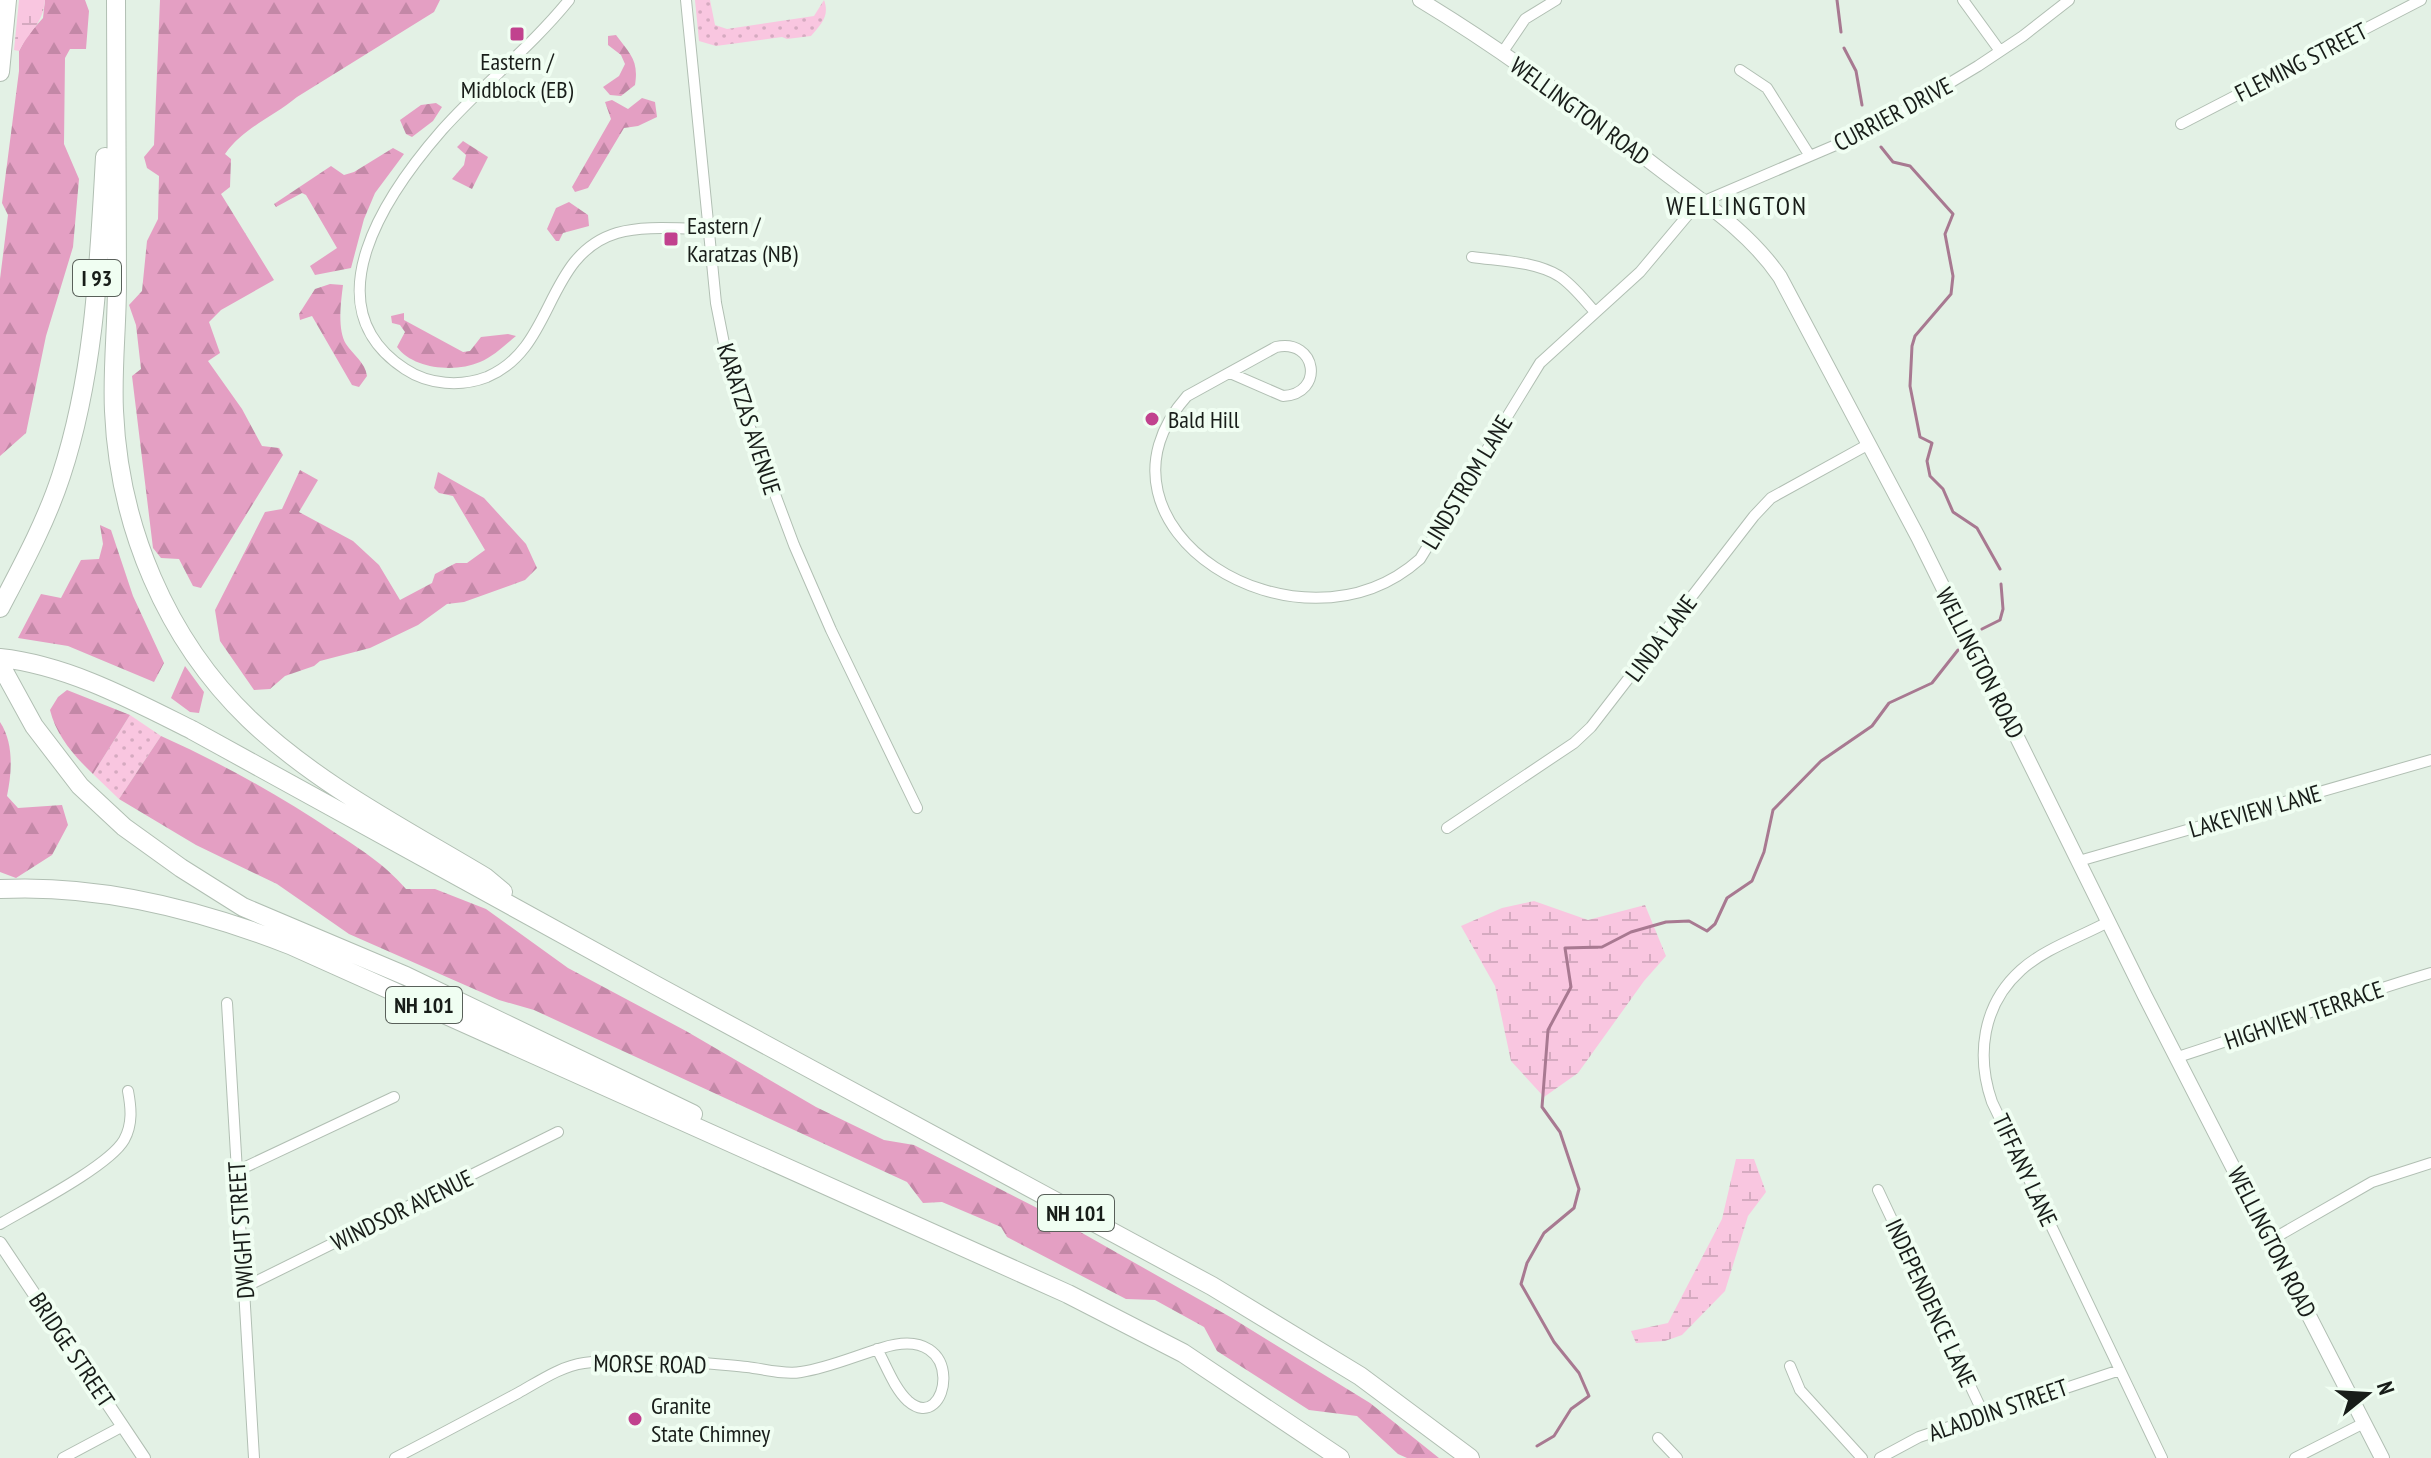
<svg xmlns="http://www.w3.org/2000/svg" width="2431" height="1458" font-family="'PT Sans Narrow',sans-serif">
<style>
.grass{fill:url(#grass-dots)}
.forest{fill:url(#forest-firs)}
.wetland{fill:url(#wetland-marsh)}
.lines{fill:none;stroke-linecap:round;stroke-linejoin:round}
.stream{stroke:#a87991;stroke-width:3}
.minor-casing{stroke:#b1bfb3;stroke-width:12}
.tertiary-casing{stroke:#b1bfb3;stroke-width:14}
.secondary-casing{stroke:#b1bfb3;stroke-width:16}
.motorway-casing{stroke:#b1bfb3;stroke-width:20}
.minor{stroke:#fff;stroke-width:10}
.tertiary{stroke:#fff;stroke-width:12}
.secondary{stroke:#fff;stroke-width:14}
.motorway{stroke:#fff;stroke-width:18}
.poi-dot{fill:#c1428e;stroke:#f0fef2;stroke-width:3}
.labels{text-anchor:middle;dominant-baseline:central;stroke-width:8;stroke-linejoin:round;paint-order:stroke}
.shield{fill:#f0fef2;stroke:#59605a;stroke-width:2}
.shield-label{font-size:22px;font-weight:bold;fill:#181d19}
.poi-label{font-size:24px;fill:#181d19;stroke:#f0fef2;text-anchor:start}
.street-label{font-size:24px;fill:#181d19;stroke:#f0fef2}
.neighbourhood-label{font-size:26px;letter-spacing:2px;fill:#181d19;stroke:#f0fef2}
</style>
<defs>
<pattern id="grass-dots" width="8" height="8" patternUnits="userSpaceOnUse" patternTransform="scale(2)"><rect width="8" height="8" fill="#f9c6e0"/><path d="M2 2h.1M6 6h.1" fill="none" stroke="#d5aac0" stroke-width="1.8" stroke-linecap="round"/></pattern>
<pattern id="forest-firs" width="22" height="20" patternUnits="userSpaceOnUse" patternTransform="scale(2)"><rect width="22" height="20" fill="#e49fc3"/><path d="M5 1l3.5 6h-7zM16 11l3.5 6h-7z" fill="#c388a7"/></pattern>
<pattern id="wetland-marsh" width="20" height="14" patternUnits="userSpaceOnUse" patternTransform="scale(2)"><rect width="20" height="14" fill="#f9c6e0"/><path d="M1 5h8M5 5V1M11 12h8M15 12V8" fill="none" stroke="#d5aac0"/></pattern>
</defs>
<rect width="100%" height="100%" fill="#e3f1e5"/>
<!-- grass -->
<path class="grass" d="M695,0h15l5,25 12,4 87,-13 10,-16c6,16 -3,24 -13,36l-24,3 -5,-2 -66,9 -17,-5z
M130,715l31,21 -42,63 -26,-25z"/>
<!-- forest -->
<path class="forest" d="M45,0h40l4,11 -3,38h-16l-5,9 -1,86 15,35 -6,68 -27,89 -20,97 -26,23v-177l8,-64 -6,-12 17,-132v-20l8,-15 16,-18z
M160,0h280l-6,12 -137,85c-24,20 -54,31 -72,57l6,5 -1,28 -9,7 53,86 -53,30 -12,12 11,31 -12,8 34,48 20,37 17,2 4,7 -82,133 -8,-2 -14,-27 -18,-1 -8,-10 -21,-172 9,-7 -5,-44 -7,-20 13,-14 5,-50 11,-22 1,-43 -12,-8 -3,-11 10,-12z
M616,35c14,19 23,25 19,50l-14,11 -11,-1 -7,-8 16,-11 6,-12 -4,-9 -13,-10v-9z
M642,98l13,4 2,15 -19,9 -14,2 -36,60 -13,4 -3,-5 39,-68 -6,-17 7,-2 16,9z
M436,103l6,4 -9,14 -21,16 -6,-3 -6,-14 21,-15z
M463,141l25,16 -16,32 -20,-10 12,-14 2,-10 -9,-8z
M393,148l11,6 -29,39 -11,26 -13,49 -36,7 -5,-9 27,-18 -31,-53 -4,-2 -26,14 -2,-3 57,-38 13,9 10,-3z
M569,202l19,13 1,11 -26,7 -4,8h-3l-9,-12 9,-21z
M330,284l13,1c-2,17 -6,44 3,59 8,12 19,18 21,32l-8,11 -7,-2 -40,-69 -12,4 -1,-6 16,-25z
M404,313v7l59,32 7,-1 11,-14 27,-3 8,2c-11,9 -23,21 -36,26 -25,11 -67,7 -83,-15l8,-15 -5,-7 -8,-2 -1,-7z
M300,470l18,10 -19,32 54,29 26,24 21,35 32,-17 3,-9 21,-11h11l18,-13 -32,-54 -14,-3 -5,-5 4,-16 46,26 42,46 11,24 -12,12 -61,22 -17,2 -29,21 -48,23 -50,13 -6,5 -29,10 -15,13 -16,1 -34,-49 -5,-31 50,-98 17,-3z
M100,525l11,5 22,66 31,67 -10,19 -86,-36 -50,-8 23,-44 20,4 20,-38 18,-1 4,-15z
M185,666l19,26 -5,21 -9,-1 -19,-14z
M67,690l63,25 -37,59c-19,-18 -37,-39 -43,-64l8,-13z
M0,722c14,21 12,50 7,74l11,12 44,-3 6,20 -16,30 -36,23 -16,-6z
M161,736c60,27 118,59 173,96 29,19 49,31 72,57h29l51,20 82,59 118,63 130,76 68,33 30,5 131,67 187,106 138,85 69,55h-32l-9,-4 -41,-38 -48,-6 -92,-59 -13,-24 -49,-27 -29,-1 -119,-62 -6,-10 -59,-25 -19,1 -16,-21 -373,-172 -35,-10 -150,-66 -72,-50 -81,-39 -77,-46z"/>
<!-- wetland -->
<path class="wetland" d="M19,0h26c-2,24 -15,30 -26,51l-5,-1z
M1534,901l54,19 57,-15 21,51 -22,25 -66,92 -34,24 -33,-36 -16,-75 -34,-60 41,-18z
M1736,1159h18l12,33 -18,24 -23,75 -43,44 -17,6 -29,2 -5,-12 37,-8 54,-104z"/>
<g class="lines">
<!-- stream -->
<path class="stream" d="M1837,0l4,32
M1844,48l12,23 6,34
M1881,147l12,15 17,4 43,48 -8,20 8,42 -2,18 -36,42 -3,10 -2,40 10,51 12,6 -5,18 3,15 13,13 10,23 24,16 23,41
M1982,629l18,-9 3,-11 -2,-25
M1537,1446l17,-10 17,-27 18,-13 -10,-23 -25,-31 -33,-58 6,-21 17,-30 30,-25 5,-19 -19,-57 -18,-25 6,-77 23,-43 -6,-39 37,-1 29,-15 35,-10 23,-1 18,10 8,-7 12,-26 25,-17 12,-29 9,-42 48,-49 51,-35 17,-23 43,-20 26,-33"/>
<!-- minor casing -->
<g class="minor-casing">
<path id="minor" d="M569,0c-38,47 -87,85 -127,130 -55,63 -133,176 -37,239 24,16 56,18 82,8 69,-29 57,-122 130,-144 28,-8 62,-4 91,-4
M686,0l30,303 14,71 64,171 37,85 86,178
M1963,0l37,51
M1502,53l23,-34 31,-19
M1740,70l27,18 43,68
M2181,124l240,-124
M1472,257c28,4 62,4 87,19 14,9 25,24 36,36
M1230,373l53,23c42,-2 34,-58 -7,-49l-89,49c-115,130 111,272 233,163l120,-196 100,-91 52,-62 10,-8 155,-66 41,-22 80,-48 45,-30 46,-36
M1447,828l127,-85 17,-16 163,-211 17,-18 98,-54
M2079,861l352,-101
M2108,922c-28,15 -64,27 -87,48 -39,35 -45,86 -29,132l170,356
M227,1003l27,455
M2178,1057c85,-27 167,-59 253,-84
M237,1171l157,-74
M1878,1190l106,225
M0,1224c29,-17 109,-58 124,-84 9,-16 7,-33 4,-49
M2271,1240l101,-58 59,-19
M245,1287l313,-155
M1790,1366l10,24 62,68
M1658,1438l19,20
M63,1458l60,-32
M395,1458c41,-21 82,-43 123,-65 20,-11 43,-27 66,-30 53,-8 109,-1 163,4 17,2 37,8 54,5 27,-4 54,-16 81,-24 88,-28 67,89 26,53 -14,-13 -22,-36 -31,-52
M1880,1458l39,-21 201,-67
M2295,1458l69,-35"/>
</g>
<!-- tertiary casing -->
<g class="tertiary-casing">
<path id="tertiary" d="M0,1243l144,215"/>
</g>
<!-- secondary casing -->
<g class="secondary-casing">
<path id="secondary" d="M1420,0c83,50 160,108 237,167 44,34 91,63 123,110l138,260 227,459 237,462"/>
</g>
<!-- motorway casing -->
<g class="motorway-casing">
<path id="motorway" d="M116,0c0,95 1,190 1,284 0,43 -5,85 -3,127 5,115 52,228 135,308 68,65 156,110 236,158l18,15
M0,72l7,-72
M0,608c22,-42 46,-86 61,-132 34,-103 38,-213 44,-319
M0,658c67,7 132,42 192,72l465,256 555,300 148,90 110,82
M0,664l34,62 46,60 44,41 57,41 62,39 163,69 287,138
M0,889c99,-5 198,20 290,56l778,349 115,59 157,105"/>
</g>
<!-- minor -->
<use href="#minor" class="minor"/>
<!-- tertiary -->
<use href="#tertiary" class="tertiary"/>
<!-- secondary -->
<use href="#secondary" class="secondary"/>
<!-- motorway -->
<use href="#motorway" class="motorway"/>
</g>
<!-- markers -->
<g class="poi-dot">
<rect x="509" y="26" width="16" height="16" rx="4"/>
<rect x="663" y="231" width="16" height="16" rx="4"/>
<circle cx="1152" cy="419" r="8"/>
<circle cx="635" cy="1419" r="8"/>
</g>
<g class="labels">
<!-- shield labels -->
<g class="shield">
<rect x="73" y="260" width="48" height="36" rx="6"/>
<rect x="386" y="987" width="76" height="36" rx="6"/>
<rect x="1038" y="1195" width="76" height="36" rx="6"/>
</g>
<g class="shield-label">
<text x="97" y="278">I 93</text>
<text x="424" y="1005">NH 101</text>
<text x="1076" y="1213">NH 101</text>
</g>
<!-- poi labels -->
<g class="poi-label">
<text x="517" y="61" text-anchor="middle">Eastern /<tspan x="517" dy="28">Midblock (EB)</tspan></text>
<text x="687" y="225">Eastern /<tspan x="687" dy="28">Karatzas (NB)</tspan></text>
<text x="1168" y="419">Bald Hill</text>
<text x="651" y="1405">Granite<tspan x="651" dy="28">State Chimney</tspan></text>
</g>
<!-- street labels -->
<g class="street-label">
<text transform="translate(2301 62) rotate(-27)">FLEMING STREET</text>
<text transform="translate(1580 111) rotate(36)">WELLINGTON ROAD</text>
<text transform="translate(1893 114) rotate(-28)">CURRIER DRIVE</text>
<text transform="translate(749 419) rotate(72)">KARATZAS AVENUE</text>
<text transform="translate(1467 482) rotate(-59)">LINDSTROM LANE</text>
<text transform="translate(1661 638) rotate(-53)">LINDA LANE</text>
<text transform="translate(1980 663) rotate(63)">WELLINGTON ROAD</text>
<text transform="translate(2255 811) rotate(-16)">LAKEVIEW LANE</text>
<text transform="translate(2304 1015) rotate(-19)">HIGHVIEW TERRACE</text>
<text transform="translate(2025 1170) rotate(65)">TIFFANY LANE</text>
<text transform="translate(402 1210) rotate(-26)">WINDSOR AVENUE</text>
<text transform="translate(241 1230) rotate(-94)">DWIGHT STREET</text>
<text transform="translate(2272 1242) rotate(63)">WELLINGTON ROAD</text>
<text transform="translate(1931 1303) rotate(65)">INDEPENDENCE LANE</text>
<text transform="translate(72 1350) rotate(56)">BRIDGE STREET</text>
<text transform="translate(650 1364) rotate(1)">MORSE ROAD</text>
<text transform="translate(1998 1410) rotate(-19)">ALADDIN STREET</text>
</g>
<!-- neighbourhood labels -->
<g class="neighbourhood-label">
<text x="1737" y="205">WELLINGTON</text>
</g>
</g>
<!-- north arrow -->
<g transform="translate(2367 1394) rotate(72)" stroke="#f0fef2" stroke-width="6" paint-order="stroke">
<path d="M0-6L14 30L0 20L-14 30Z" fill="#181d19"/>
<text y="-12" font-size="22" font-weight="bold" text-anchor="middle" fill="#181d19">N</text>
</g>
</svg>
